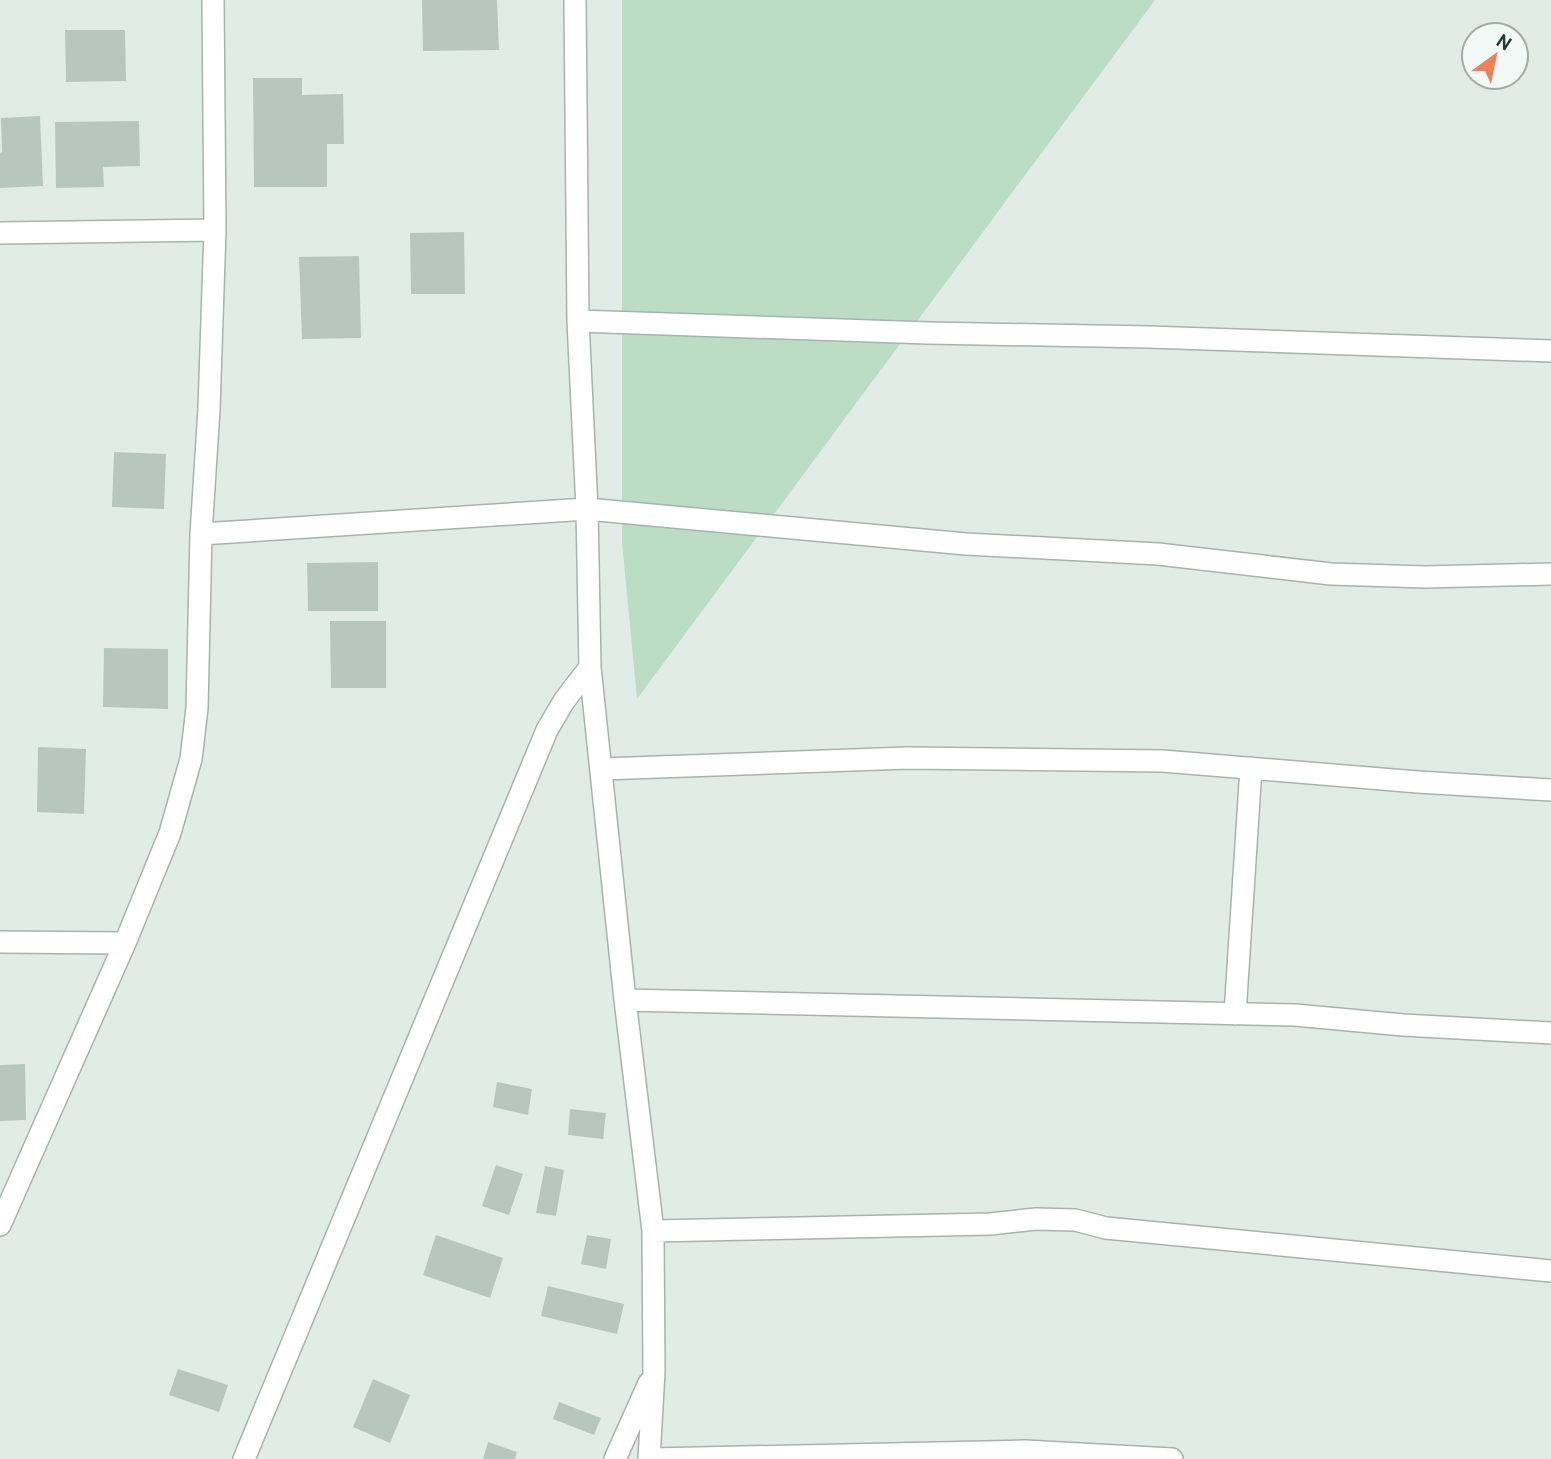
<svg xmlns="http://www.w3.org/2000/svg" width="1551" height="1459" font-family="Overpass,sans-serif">
<style>
.green{fill:#bbddc4}
.building{fill:#b7c7c0}
.lines{fill:none;stroke-linecap:round;stroke-linejoin:round}
.minor-casing{stroke:#a5b4ae;stroke-width:24}
.minor{stroke:#fff;stroke-width:21}
</style>
<rect width="100%" height="100%" fill="#e2ece7"/>
<!-- green -->
<path class="green" d="M622,0h533l-518,699 -15,-157z"/>
<!-- building -->
<path class="building" d="M422,0h75l2,50 -76,1z
M65,30h60l1,51 -60,1z
M253,78h49v17l41,-1 1,50h-17v43h-73z
M40,116l3,70 -43,2v-35l2,-1 -1,-34z
M139,121l1,45 -37,1 1,20 -48,1 -1,-66z
M464,232l1,62h-54l-1,-61z
M359,256l2,82 -59,1 -3,-82z
M114,452l52,2 -2,55 -52,-2z
M378,562v49h-70l-1,-48z
M330,621h56v67h-55z
M104,648l64,1v60l-65,-2z
M38,747l48,2 -2,65 -47,-2z
M25,1064l1,56 -26,1v-56z
M497,1082l35,7 -4,26 -35,-8z
M570,1109l36,4 -3,26 -35,-4z
M496,1165l27,9 -14,41 -27,-9z
M545,1166l19,4 -8,46 -20,-3z
M436,1235l67,23 -13,40 -67,-23z
M587,1235l24,4 -5,30 -25,-5z
M548,1286l76,18 -7,30 -76,-18z
M178,1369l50,16 -9,27 -50,-17z
M373,1379l37,16 -20,48 -37,-16z
M559,1402l42,16 -7,17 -41,-16z
M488,1442l29,10 -2,7h-32z"/>
<g class="lines">
<!-- minor casing -->
<g class="minor-casing">
<path id="minor" d="M575,0l3,321 9,188 3,158 35,333 28,231 1,141 -5,87
M0,233l215,-3
M578,321l350,12 221,4 402,14
M201,534l386,-25 379,35 192,10 173,20 94,3 126,-3
M602,769l305,-11 256,3 255,21 133,8
M0,942l125,1
M625,1000l670,15 108,10 148,8
M1235,1014l16,-246
M0,1225l125,-282 45,-110 21,-74 6,-51 4,-174 8,-125 6,-179 -2,-230
M653,1231l337,-7 46,-5 39,1 31,8 445,43
M244,1459l303,-729 17,-29 26,-34
M615,1459l34,-76
M653,1459l372,-8 147,8"/>
</g>
<!-- minor -->
<use href="#minor" class="minor"/>
</g>
<!-- north arrow -->
<g transform="translate(1495 56) rotate(33)"><circle r="33" fill="#f2f8f5" stroke="#9fada8" stroke-width="2"/>
<path d="M0-5L12 26L0 18L-12 26Z" fill="#f17f5a"/>
<text y="-10" font-size="19" font-weight="bold" text-anchor="middle" fill="#223d35">N</text>
</g>
</svg>
